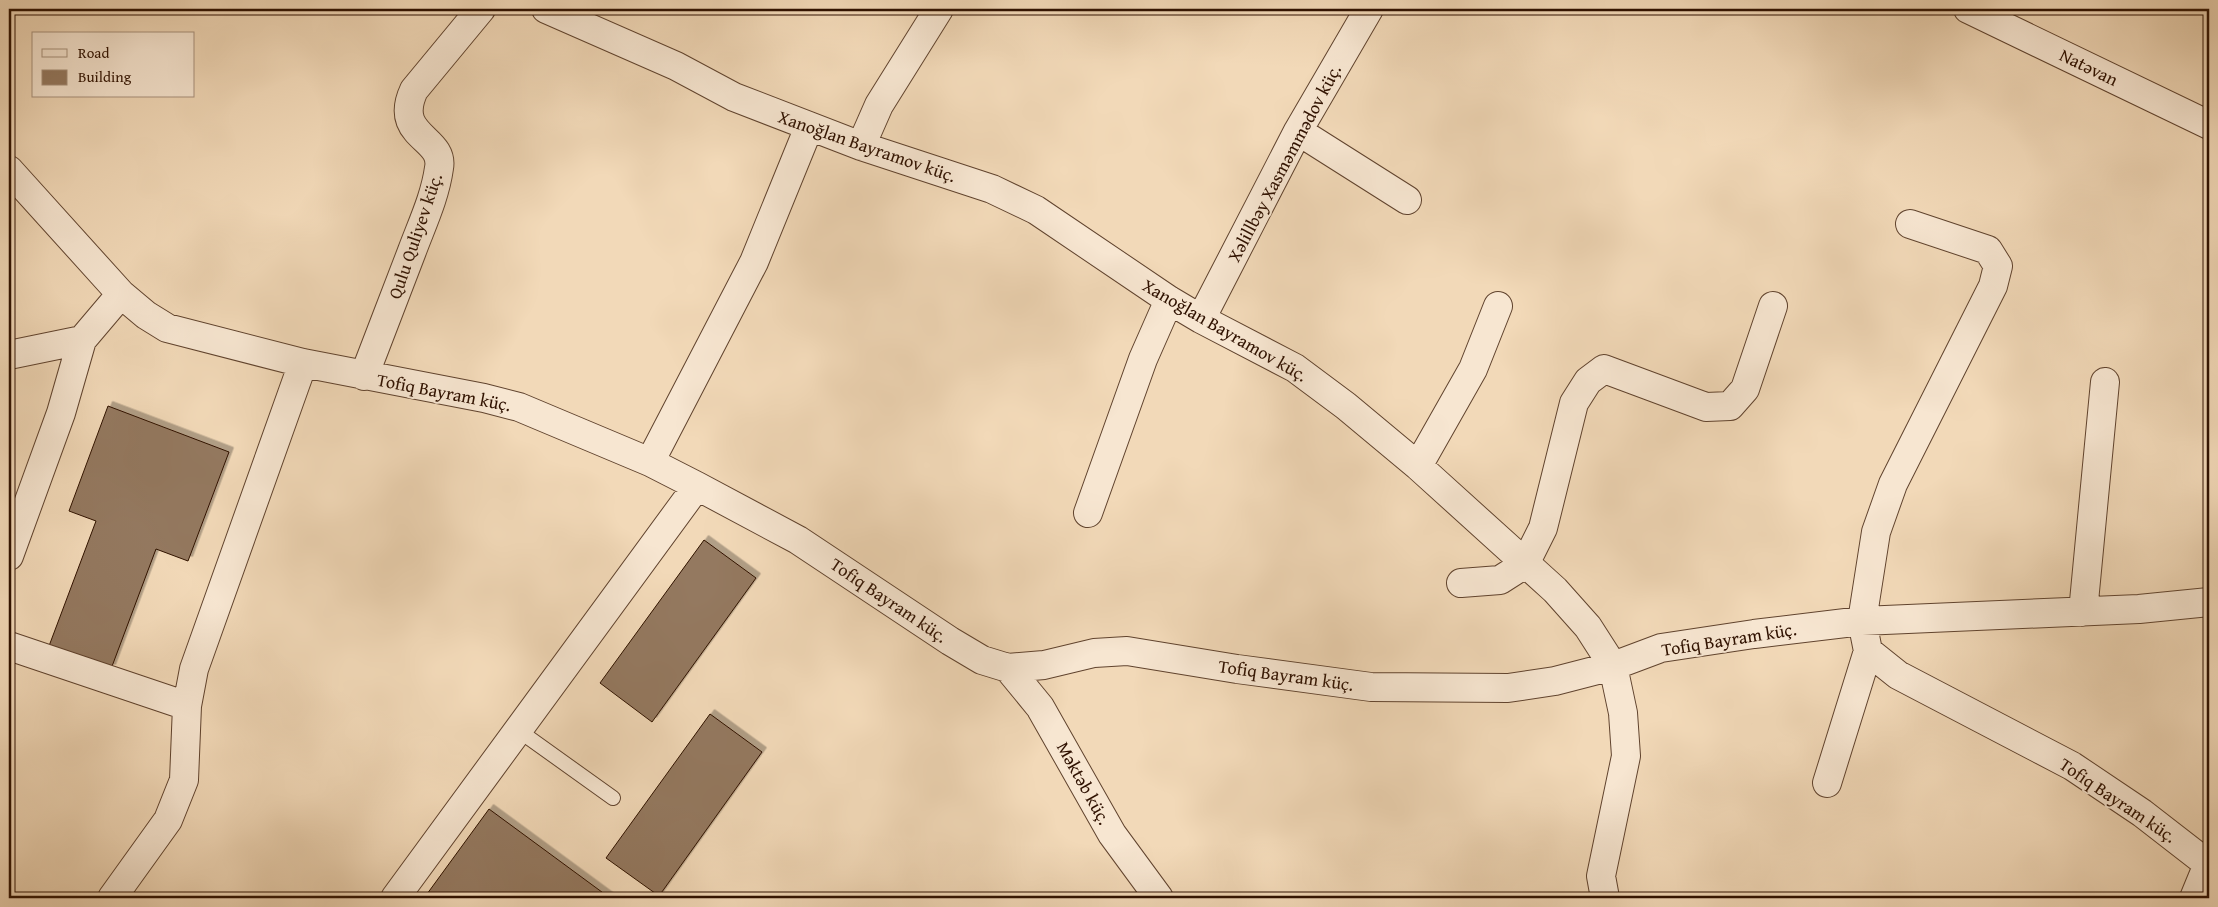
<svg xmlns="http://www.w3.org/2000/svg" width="2218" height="907" font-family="'Gentium Book Plus',serif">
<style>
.building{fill:#947960;stroke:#2f1100;filter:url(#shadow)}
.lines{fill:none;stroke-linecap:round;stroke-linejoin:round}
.lane-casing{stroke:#60432e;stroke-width:16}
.street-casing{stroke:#60432e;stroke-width:30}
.lane{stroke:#f7e6d1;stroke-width:14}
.street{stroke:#f7e6d1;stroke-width:28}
.labels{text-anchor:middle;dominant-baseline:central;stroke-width:4;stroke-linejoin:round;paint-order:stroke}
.street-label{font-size:18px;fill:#2f1100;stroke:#f7e6d1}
</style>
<defs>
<filter id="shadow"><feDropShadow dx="4.5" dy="-4.5" stdDeviation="0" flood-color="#0004"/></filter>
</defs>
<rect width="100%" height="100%" fill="#f2d9b8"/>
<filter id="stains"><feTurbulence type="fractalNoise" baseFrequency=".004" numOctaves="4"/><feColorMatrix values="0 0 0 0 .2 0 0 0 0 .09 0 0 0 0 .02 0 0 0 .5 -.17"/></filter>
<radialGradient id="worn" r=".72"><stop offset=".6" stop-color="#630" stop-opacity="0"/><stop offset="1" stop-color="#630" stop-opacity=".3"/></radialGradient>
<!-- building -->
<path class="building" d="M108,406l121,46 -41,109 -32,-12 -45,120 -62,-23 47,-125 -27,-10z
M704,540l52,38 -104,144 -52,-39z
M710,714l52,38 -103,144 -53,-38z
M489,809l121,89h-177l-6,-4z"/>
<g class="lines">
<!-- lane casing -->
<g class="lane-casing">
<path id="lane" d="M518,730l95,68"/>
</g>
<!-- street casing -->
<g class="street-casing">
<path id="street" d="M546,9l130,57 58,31 127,49 131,43 44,21 133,90 32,19 94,49 51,38 72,60 137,124 33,37 25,39 10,47 3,43 -25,120 4,22
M1968,9l241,116
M1298,131l109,69
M861,146l18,-41 60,-96
M9,170l112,124 25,21 21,13 136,35 181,35 35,9 131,55 47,24 101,54 152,101 32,19 26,8 36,-3 50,-12 33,-2 110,18 134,18 137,1 47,-7 58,-15 48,-18 93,-14 108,-13 277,-12 70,-7
M1910,224l78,26 10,16 -5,20 -100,198 -17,48 -14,89 6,30 30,24 174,91 70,47 67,52
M1201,319l97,-188 71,-122
M9,355l73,-15 39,-46
M364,376c16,-42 32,-83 48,-125 10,-27 23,-54 27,-83 6,-31 -47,-31 -25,-78l67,-81
M650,462l104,-200 55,-135
M1418,466l55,-97 25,-63
M1088,513l55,-154 26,-59
M9,556l52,-143 21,-73
M1461,583l39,-3 25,-16 18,-36 31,-125 14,-22 16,-12 102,38 24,-1 15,-17 28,-83
M2083,612l22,-230
M9,646l178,60
M1008,668l32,39 72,127 47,64
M1827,783l41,-132
M112,898l56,-78 16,-40 3,-74 7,-37 109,-306
M395,898l302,-412
M2194,898l14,-34"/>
</g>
<!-- lane -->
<use href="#lane" class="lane"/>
<!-- street -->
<use href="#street" class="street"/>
</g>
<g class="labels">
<!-- street labels -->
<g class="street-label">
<text transform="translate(2089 67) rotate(26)">Natəvan</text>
<text transform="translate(867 146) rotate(19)">Xanoğlan Bayramov küç.</text>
<text transform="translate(1284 163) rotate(-62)">Xəlillbəy Xasməmmədov küç.</text>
<text transform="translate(415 236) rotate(-71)">Qulu Quliyev küç.</text>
<text transform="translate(1225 330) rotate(30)">Xanoğlan Bayramov küç.</text>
<text transform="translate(444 392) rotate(11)">Tofiq Bayram küç.</text>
<text transform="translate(889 600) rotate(34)">Tofiq Bayram küç.</text>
<text transform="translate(1729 639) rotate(-9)">Tofiq Bayram küç.</text>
<text transform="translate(1286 675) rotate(8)">Tofiq Bayram küç.</text>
<text transform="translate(1084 783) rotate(61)">Məktəb küç.</text>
<text transform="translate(2118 800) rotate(34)">Tofiq Bayram küç.</text>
</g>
</g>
<!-- margin -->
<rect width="2218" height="907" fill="none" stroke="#f2d9b8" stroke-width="30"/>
<rect x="10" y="10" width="2198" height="887" fill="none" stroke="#2f1100" stroke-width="2.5"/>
<rect x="15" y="15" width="2188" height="877" fill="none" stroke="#2f1100"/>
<!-- legend -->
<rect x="32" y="32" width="162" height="65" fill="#f7e6d1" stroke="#a7917d"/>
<rect x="42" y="49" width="25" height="8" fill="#f7e6d1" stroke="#a7917d"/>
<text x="78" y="58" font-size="15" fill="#2f1100">Road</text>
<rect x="42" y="70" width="25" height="15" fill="#947960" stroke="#a7917d"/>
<text x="78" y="82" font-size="15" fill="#2f1100">Building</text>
<rect width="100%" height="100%" filter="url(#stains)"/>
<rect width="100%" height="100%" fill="url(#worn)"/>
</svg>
